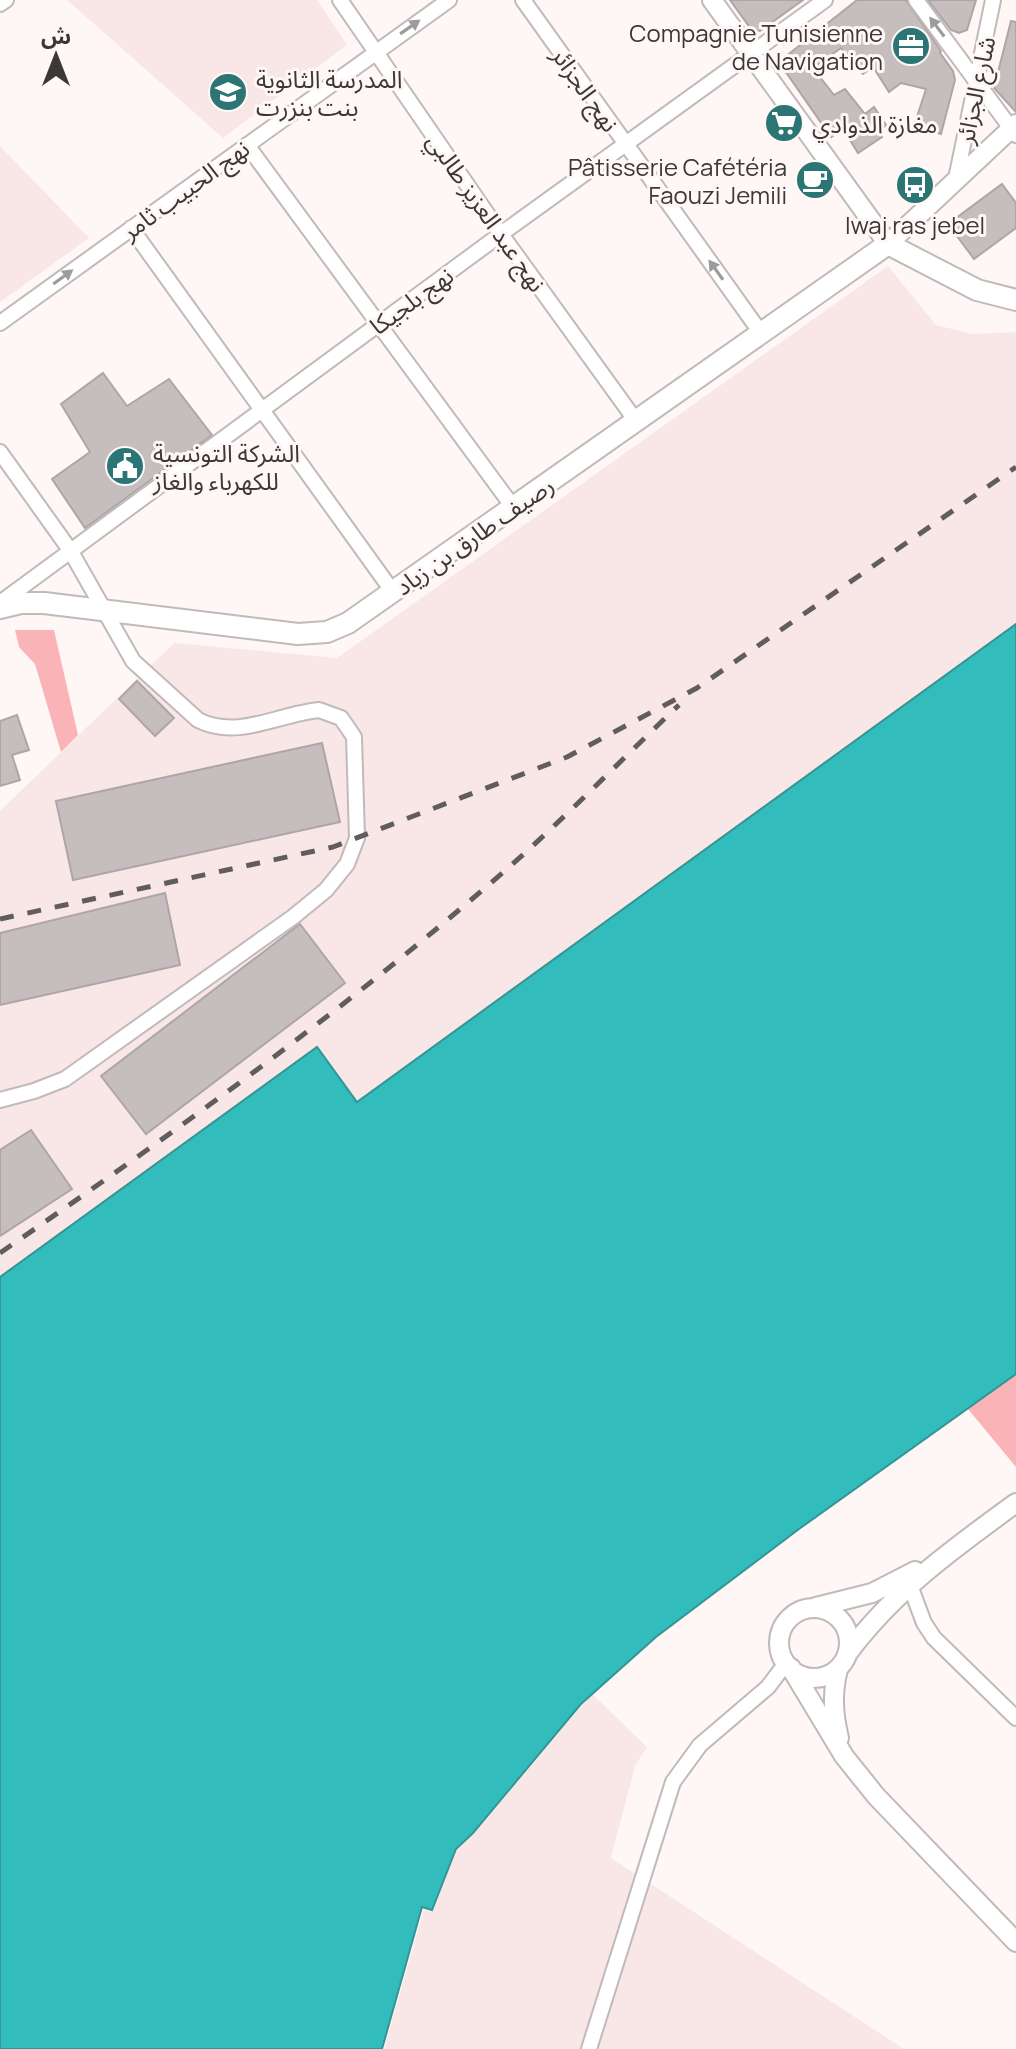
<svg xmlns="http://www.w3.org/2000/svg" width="1016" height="2049" font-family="Manrope,'Noto Sans Arabic',sans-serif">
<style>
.built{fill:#f9e7e8}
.green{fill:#fab4b8}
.water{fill:#32bcbc;stroke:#359494;stroke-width:2}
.building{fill:#c6bebe;stroke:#ada5a6;stroke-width:2}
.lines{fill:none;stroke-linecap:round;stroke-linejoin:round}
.minor-casing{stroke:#c1b9ba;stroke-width:18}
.tertiary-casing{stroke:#c1b9ba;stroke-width:22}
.secondary-casing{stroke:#c1b9ba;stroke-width:24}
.minor{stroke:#fff;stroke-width:14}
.tertiary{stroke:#fff;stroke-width:18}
.secondary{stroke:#fff;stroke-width:20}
.rail{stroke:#615d5d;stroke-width:5;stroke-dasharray:14 14;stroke-linecap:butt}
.oneway{fill:#9d9c9c}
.labels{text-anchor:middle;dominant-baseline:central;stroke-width:6;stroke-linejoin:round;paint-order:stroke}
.poi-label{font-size:24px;fill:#3b3838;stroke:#fff6f6;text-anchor:start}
.street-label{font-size:24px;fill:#3b3838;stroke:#fff6f6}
</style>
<rect width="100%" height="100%" fill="#fff6f6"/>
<!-- built -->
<path class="built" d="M67,0h250l30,45 -124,93z
M0,146l89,92 -89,64z
M888,266l48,59 36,9 44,-2v292l-660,478 -40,-54 -316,229v-466l174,-168 163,15z
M592,1694l55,53 -12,19 -24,92 293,191h-520l40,-140 9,2 24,-62 16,-15z"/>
<!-- green -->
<path class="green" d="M15,630h39l24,105 -17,17 -26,-88 -16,-17z
M1016,1374v93l-48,-58z"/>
<!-- water -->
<path class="water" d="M1016,624v750l-217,155 -143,108 -75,67 -108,129 -17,16 -24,61 -10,-3 -40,142h-382v-772l317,-230 40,55z"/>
<!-- building -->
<path class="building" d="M730,0h73l-43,31 -9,-2z
M857,0h49l35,51 -1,2 13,18 2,9 -14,54 -27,-8 12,-37 -25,-6 -12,9 -16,-25 -10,7 -22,-26 -28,20 21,27 11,-6 20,25 9,-7 12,18 -8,7 4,5 -24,16 -15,-24 -12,8 -48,-69 2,-11z
M928,0h48l-9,30 -8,3 -8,-3z
M1011,21l5,1v90l-22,-24z
M1002,184l14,19v25l-42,31 -26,-35z
M103,373l24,33 42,-27 43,56 -127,93 -33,-49 38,-27 -29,-48z
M137,681l37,37 -19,18 -36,-37z
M17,715l12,35 -17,5 8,25 -20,6v-65z
M322,743l18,79 -267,58 -17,-79z
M165,893l15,72 -180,40v-72z
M300,924l45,59 -199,151 -45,-58z
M31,1130l41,59 -72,47v-86z"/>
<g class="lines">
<!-- minor casing -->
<g class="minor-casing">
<path id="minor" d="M340,0l161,234 135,187
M523,0l238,333
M916,0l100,135
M0,4l6,-4
M247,145l266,362
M956,179l37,-179
M131,228l262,364
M0,323l449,-323
M0,452l70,98 63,111 65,59c40,20 80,-6 121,-10l22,8 13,19 3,101 -10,26 -21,26 -33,27 -228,162 -31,12 -34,9
M0,603l501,-369 324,-234
M908,1580l16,43 10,15 82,80
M589,2049l84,-267 27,-37 68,-58 18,-24"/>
</g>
<!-- tertiary casing -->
<g class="tertiary-casing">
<path id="tertiary" d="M712,0l176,244 128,-120
M816,1607l56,-14 43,-22
M779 1643a35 35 0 1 1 70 0a35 35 0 1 1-70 0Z
M848,1653c46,-62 106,-105 168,-150
M791,1668l53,88 32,40 140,146
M838,1669c-6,24 -5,44 1,69"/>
</g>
<!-- secondary casing -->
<g class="secondary-casing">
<path id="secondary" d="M0,608l21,-5h23l254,31 29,-2 21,-9 540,-379 89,46 39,10"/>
</g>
<!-- minor -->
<use href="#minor" class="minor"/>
<!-- tertiary -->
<use href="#tertiary" class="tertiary"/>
<!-- secondary -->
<use href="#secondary" class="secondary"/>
<!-- rail -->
<path class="rail" d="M0,919l333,-72 234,-90 130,-69 319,-221
M0,1253c174,-120 348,-245 508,-385 59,-52 114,-109 171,-163"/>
</g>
<!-- one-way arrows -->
<defs><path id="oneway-solid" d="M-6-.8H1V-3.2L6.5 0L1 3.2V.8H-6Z" transform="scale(2)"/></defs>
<g class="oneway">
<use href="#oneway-solid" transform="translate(410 27) rotate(-35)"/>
<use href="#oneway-solid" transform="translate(937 27) rotate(-127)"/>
<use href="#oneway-solid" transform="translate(716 270) rotate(-126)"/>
<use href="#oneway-solid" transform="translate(63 277) rotate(-36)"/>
</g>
<!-- icons -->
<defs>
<g id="office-disc" transform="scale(2)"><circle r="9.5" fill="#2b7574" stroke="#fff6f6"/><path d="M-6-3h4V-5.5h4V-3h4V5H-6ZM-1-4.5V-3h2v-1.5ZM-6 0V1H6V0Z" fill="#fff"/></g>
<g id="school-disc" transform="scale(2)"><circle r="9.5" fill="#2b7574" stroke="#fff6f6"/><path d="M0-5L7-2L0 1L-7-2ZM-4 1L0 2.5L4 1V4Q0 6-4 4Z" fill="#fff"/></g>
<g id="supermarket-disc" transform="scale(2)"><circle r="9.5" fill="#2b7574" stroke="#fff6f6"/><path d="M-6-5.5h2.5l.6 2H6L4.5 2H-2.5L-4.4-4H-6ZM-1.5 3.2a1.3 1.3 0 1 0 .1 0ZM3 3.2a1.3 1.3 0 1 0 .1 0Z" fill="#fff"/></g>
<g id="cafe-disc" transform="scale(2)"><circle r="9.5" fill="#2b7574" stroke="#fff6f6"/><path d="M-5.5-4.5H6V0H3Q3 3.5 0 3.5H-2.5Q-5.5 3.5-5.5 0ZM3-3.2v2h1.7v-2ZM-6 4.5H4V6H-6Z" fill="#fff"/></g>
<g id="bus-disc" transform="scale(2)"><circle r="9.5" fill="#2b7574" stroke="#fff6f6"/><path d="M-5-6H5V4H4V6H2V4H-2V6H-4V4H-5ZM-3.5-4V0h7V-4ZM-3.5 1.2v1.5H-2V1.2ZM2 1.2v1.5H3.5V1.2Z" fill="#fff"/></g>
<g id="civic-disc" transform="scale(2)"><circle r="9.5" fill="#2b7574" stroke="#fff6f6"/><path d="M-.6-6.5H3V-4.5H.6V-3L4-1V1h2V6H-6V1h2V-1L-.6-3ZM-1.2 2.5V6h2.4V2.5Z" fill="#fff"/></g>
</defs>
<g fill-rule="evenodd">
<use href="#office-disc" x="911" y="46"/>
<use href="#school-disc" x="228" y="92"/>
<use href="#supermarket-disc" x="784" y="123"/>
<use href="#cafe-disc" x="815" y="180"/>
<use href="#bus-disc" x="915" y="185"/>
<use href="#civic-disc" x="125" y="466"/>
</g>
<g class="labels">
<!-- poi labels -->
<g class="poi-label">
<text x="883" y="32" text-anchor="end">Compagnie Tunisienne<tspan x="883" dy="28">de Navigation</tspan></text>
<text x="256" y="78">المدرسة الثانوية<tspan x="256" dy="28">بنت بنزرت</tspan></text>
<text x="812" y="123">مغازة الذوادي</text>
<text x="787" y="166" text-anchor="end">Pâtisserie Cafétéria<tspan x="787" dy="28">Faouzi Jemili</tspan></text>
<text x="915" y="224" text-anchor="middle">lwaj ras jebel</text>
<text x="153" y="452">الشركة التونسية<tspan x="153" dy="28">للكهرباء والغاز</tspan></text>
</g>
<!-- street labels -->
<g class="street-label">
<text transform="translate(586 89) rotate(55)">نهج الجزائر</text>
<text transform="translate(975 90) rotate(-78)">شارع الجزائر</text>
<text transform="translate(185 189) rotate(-36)">نهج الحبيب ثامر</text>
<text transform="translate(487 212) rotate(55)">نهج عبد العزيز طالبي</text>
<text transform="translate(411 300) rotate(-36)">نهج بلجيكا</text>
<text transform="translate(474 535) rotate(-35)">رصيف طارق بن زياد</text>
</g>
</g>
<!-- north arrow -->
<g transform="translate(56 56)" stroke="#fff6f6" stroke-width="6" paint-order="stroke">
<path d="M0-6L14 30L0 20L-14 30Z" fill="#3b3838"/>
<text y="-12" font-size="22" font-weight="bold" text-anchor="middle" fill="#3b3838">ش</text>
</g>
</svg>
